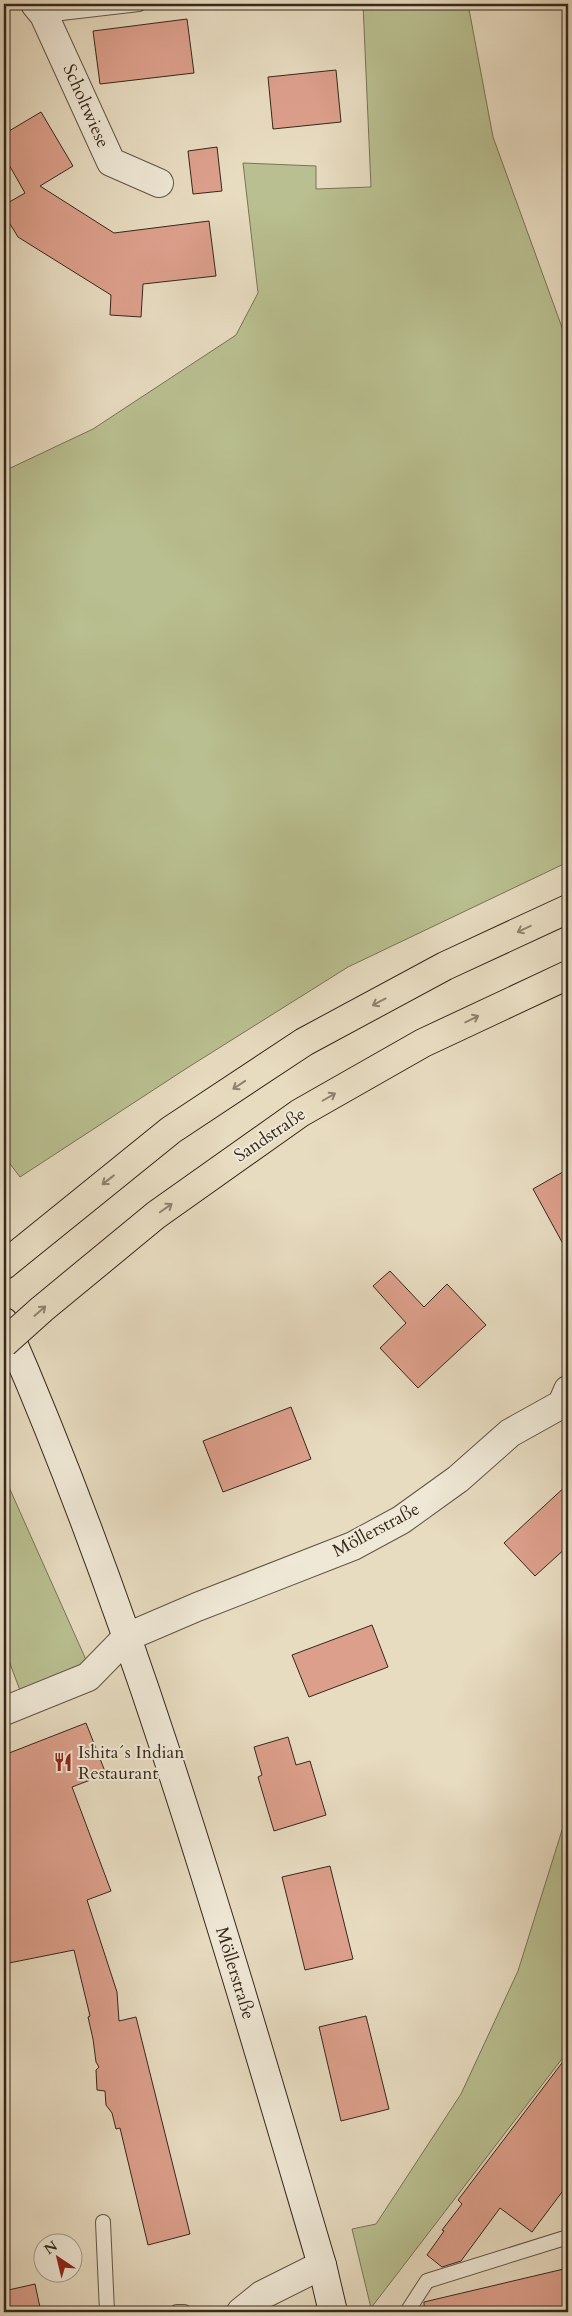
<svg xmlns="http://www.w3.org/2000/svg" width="572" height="2316" font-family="Cardo,serif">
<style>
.green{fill:#b9bf90;stroke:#787456}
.building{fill:#dc9f8b;stroke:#36281c}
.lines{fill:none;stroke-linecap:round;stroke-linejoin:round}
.lane-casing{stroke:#625545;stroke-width:16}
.street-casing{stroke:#625545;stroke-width:30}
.secondary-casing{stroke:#36281c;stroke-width:30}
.primary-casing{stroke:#36281c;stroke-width:30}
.lane{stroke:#efe8d6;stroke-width:14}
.street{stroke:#efe8d6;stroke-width:28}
.secondary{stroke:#efe8d6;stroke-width:28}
.primary{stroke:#e7dbc0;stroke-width:28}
.primary-bridge-casing{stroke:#36281c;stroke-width:30;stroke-linecap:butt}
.primary-bridge{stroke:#e7dbc0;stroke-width:28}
.oneway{stroke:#8e826e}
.labels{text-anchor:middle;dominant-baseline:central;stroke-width:4;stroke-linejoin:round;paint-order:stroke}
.street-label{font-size:18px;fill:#36281c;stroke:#efe8d6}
.poi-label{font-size:18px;fill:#36281c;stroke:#efe8d6;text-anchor:start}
</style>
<rect width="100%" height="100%" fill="#e7dbc0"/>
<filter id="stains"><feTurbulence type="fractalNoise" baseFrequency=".004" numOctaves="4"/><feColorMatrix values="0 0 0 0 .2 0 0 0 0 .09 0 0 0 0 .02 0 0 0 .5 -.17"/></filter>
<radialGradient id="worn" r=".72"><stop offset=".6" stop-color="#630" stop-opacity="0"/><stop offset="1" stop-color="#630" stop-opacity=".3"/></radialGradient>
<!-- green -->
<path class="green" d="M363,4h105l25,133 75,207v518l-220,105 -161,101 -167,109 -16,-21v-685l89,-42 143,-94 22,-42 -15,-130 73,3v23l55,-2z
M4,1476l83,186 -4,5 -62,26 -12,-32 -5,1z
M568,1811v240l-197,257 -19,-79 24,-5 85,-130 57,-123z"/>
<!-- building -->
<path class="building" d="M187,19l7,54 -94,11 -7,-53z
M336,70l5,52 -68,7 -5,-52z
M41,112l32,54 -33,20 74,47 95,-12 7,55 -73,8 -2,33 -31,-2 1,-20 -93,-58 -14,-23v-9l21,-12 -21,-37v-22z
M217,147l5,44 -29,3 -5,-43z
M568,1169v84l-35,-64z
M390,1271l34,36 23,-23 39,41 -68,63 -38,-40 26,-25 -33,-37z
M291,1407l20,52 -88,33 -20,-51z
M568,1484v62l-33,30 -31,-33z
M372,1625l16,42 -79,30 -17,-42z
M86,1723l20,51 -34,13 39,104 -24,9 30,92 2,29 17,-4 54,217 -42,11 -28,-117 -4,1 -4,-16 -6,-8 -1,-14 -8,-1 -1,-20 3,-3 -3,-5 -3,-23 -5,-22 2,-1 -16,-66 -70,14v-209z
M288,1737l8,28 14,-4 16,54 -52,16 -16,-54 4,-2 -8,-28z
M330,1866l23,93 -48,11 -23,-93z
M366,2016l23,93 -48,12 -22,-94z
M568,2055v129l-36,48 -32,-24 -39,53 -19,6 -15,-12 17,-24 -2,-1 20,-26 -4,-4z
M568,2268v40l-17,4h-127v-10z
M35,2284l6,28h-37v-21z"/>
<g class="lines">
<!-- lane casing -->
<g class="lane-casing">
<path id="lane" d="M44,15l95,-11
M103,2222l4,90
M177,2312h7
M407,2312l20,-31 141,-44"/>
</g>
<!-- street casing -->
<g class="street-casing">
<path id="street" d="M35,4l9,11 67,147 48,21
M4,1711l84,-34 39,-40 70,-30 156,-61 48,-26 57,-41 52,-46 52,-29 6,-14
M241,2312l21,-17 60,-30"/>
</g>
<!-- secondary casing -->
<g class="secondary-casing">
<path id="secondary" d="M4,1322c133,304 224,625 318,943l11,47"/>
</g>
<!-- primary casing -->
<g class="primary-casing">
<path id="primary" d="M4,1265l167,-135 133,-88 141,-76 123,-57"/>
</g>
<!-- lane -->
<use href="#lane" class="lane"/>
<!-- street -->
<use href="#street" class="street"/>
<!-- secondary -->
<use href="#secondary" class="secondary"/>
<!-- primary -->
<use href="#primary" class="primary"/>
<!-- primary-bridge casing -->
<g class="primary-bridge-casing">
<path id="primary-bridge" d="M4,1343l38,-34 114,-94 144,-102 123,-70 145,-68"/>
</g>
<!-- primary-bridge -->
<use href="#primary-bridge" class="primary-bridge"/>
</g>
<!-- one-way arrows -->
<defs><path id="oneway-shaft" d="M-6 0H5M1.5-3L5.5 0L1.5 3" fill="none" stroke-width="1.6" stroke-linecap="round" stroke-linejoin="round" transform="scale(1.25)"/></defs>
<g class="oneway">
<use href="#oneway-shaft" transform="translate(524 929) rotate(155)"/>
<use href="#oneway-shaft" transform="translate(379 1002) rotate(152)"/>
<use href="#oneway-shaft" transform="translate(472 1019) rotate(-26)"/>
<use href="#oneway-shaft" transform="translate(239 1085) rotate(146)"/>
<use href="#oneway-shaft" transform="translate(329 1097) rotate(-30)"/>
<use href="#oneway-shaft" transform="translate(108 1180) rotate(142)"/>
<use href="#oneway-shaft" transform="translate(166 1208) rotate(-35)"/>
<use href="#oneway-shaft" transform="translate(40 1311) rotate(-41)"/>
</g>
<!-- icons -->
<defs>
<g id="restaurant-bare" transform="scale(1.5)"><path d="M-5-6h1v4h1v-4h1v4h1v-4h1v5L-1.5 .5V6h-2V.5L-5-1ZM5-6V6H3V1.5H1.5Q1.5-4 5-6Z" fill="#8f2418" stroke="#efe8d6" stroke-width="2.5" paint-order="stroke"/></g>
</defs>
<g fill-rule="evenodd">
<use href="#restaurant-bare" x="63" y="1762"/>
</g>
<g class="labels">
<!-- street labels -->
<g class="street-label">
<text transform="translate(86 106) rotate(66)">Scholtwiese</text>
<text transform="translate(270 1135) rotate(-34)">Sandstraße</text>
<text transform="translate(376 1530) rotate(-28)">Möllerstraße</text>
<text transform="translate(235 1973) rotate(73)">Möllerstraße</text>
</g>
<!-- poi labels -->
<g class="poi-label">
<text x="78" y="1752">Ishita´s Indian<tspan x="78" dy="21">Restaurant</tspan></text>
</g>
</g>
<!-- margin -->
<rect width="572" height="2316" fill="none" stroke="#e7dbc0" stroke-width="20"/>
<rect x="5" y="5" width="562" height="2306" fill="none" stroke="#36281c" stroke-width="2.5"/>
<rect x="10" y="10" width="552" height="2296" fill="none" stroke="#36281c"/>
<!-- north arrow -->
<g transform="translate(58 2258) rotate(325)"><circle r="24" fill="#efe8d6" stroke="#a59b8c"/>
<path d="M0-4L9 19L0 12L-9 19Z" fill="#8f2418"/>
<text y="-8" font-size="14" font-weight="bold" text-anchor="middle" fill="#36281c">N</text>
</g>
<rect width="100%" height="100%" filter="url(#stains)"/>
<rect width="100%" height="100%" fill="url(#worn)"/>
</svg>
